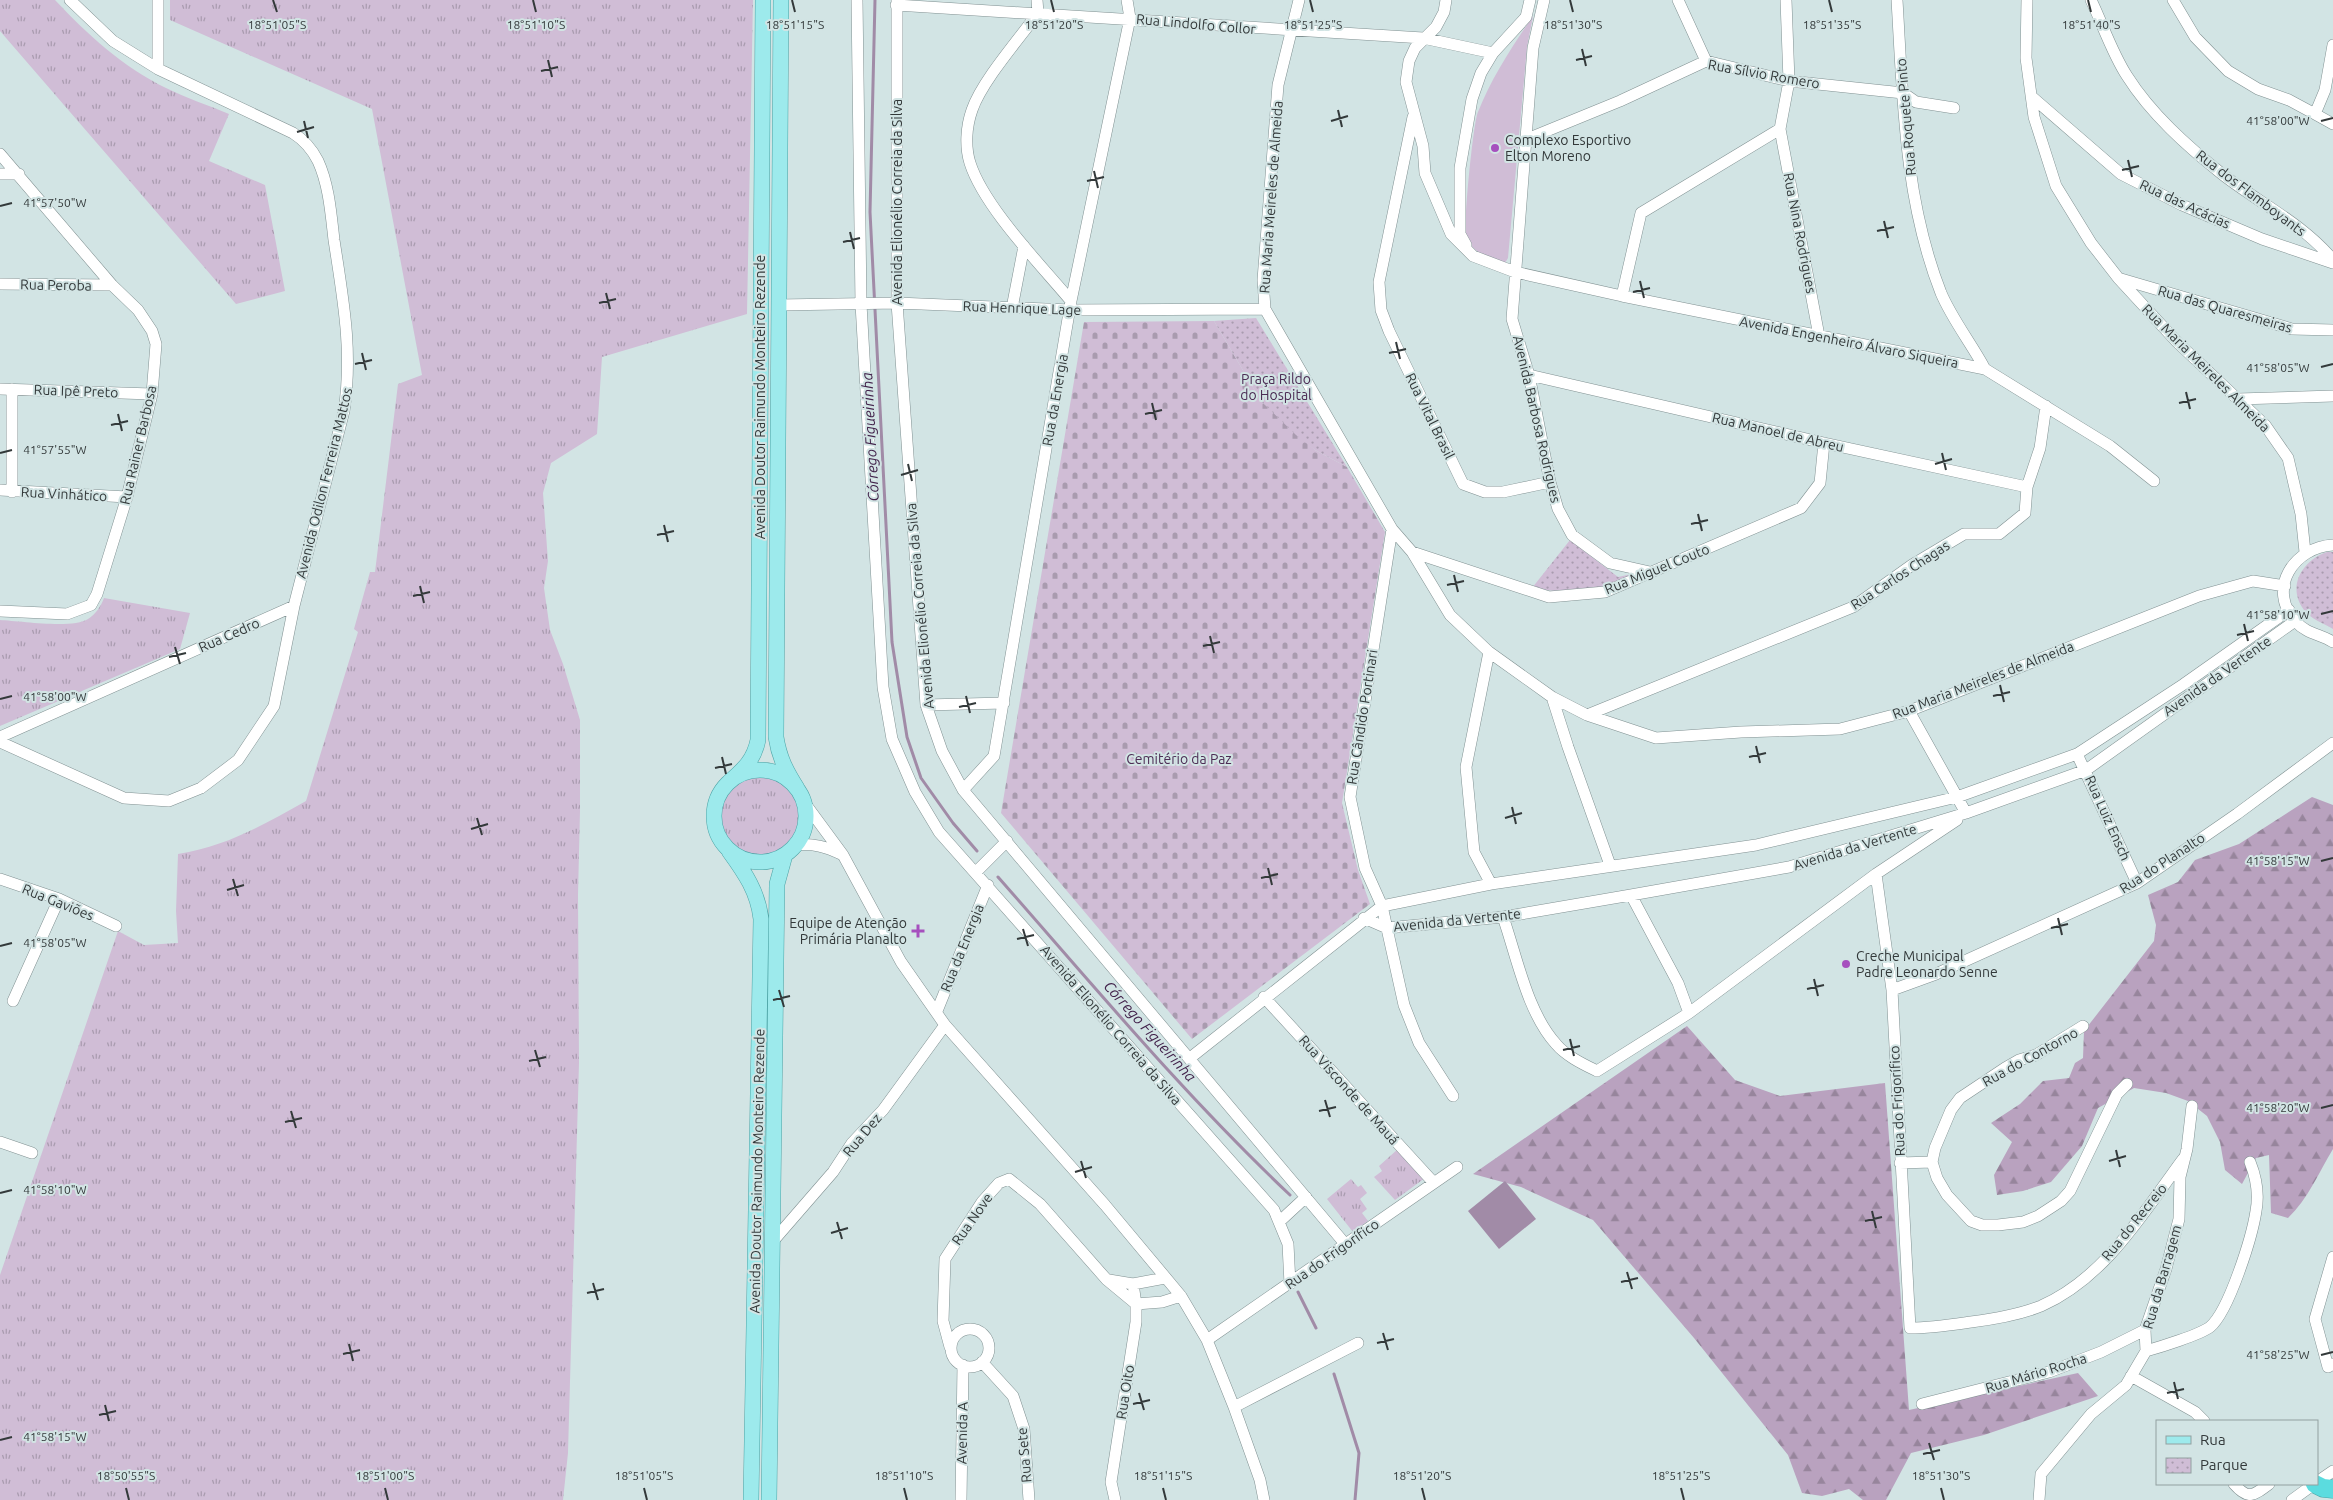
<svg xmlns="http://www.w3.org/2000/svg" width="2333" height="1500" font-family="Ubuntu,sans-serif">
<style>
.grass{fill:url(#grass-tufts)}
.forest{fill:url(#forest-firs)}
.cemetery{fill:url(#cemetery-stones)}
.park{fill:url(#park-dots)}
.pitch{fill:#d0bdd6}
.water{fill:#a18ba7}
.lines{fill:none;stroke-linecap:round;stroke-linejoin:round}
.stream{stroke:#a18ba7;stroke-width:3}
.minor-casing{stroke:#819192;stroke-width:12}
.major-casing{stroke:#4da3a5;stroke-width:16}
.highway-casing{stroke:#4da3a5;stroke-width:19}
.minor{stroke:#fff;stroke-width:11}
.major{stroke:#9deaec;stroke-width:15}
.highway{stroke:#5bdcdf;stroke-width:18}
.ticks{fill:none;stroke:#33393a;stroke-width:2}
.poi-dot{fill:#a650be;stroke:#d2e4e4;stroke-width:2}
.labels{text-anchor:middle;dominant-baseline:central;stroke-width:4;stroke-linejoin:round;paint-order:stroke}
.street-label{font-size:14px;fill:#33393a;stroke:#d2e4e4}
.poi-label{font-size:14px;fill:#33393a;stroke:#d2e4e4;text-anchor:start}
.park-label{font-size:14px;fill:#4c2d55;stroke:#d2e4e4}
.water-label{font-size:15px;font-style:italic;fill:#42234b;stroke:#d2e4e4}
.ticks-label{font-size:12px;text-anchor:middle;fill:#33393a;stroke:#d2e4e4;stroke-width:4;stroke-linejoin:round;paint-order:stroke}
</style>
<defs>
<pattern id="grass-tufts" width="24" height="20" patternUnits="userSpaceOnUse" patternTransform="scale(1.25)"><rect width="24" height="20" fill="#d0bdd6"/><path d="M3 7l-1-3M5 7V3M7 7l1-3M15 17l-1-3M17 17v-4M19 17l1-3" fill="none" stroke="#a99baf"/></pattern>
<pattern id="forest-firs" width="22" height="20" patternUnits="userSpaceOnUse" patternTransform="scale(1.25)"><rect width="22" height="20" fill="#b9a2bf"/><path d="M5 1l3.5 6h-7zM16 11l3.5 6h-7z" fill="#97859c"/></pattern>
<pattern id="cemetery-stones" width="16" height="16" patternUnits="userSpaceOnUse" patternTransform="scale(1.25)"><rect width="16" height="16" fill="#d0bdd6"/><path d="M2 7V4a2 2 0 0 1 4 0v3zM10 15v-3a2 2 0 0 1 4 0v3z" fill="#a99baf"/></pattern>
<pattern id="park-dots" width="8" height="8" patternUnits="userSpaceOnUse" patternTransform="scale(1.25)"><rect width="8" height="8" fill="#d0bdd6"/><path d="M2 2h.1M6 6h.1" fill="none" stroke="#a99baf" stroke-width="1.8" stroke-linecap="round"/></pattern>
</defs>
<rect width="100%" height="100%" fill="#d2e4e4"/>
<!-- grass -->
<path class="grass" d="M0,0h55c32,34 68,67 111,88 20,10 42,17 63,26l-20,47 56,24 20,106 -49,13 -236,-273z
M170,0h583l-6,314 -145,43 -5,77 -46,29 -8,30 5,68 -4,27 6,42 13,34 17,56v91l-2,84 1,168 -11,390 -5,47h-563v-225l118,-344 26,14 34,-2 -2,-32 2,-57c50,-8 85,-29 128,-53l52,-169 -4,-3 16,-57h5l23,-188 24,-9 -50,-266 -202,-89z
M104,598l86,15 -10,36 -180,77v-106c20,1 73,9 88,-1 8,-5 13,-13 16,-21z
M720 816a40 40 0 1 1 80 0a40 40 0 1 1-80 0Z
M1398,1149l27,29 -30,22 -21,-23 8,-6 -3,-5z
M1351,1179l7,8 3,-2 6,8 -7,6 7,10 -5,4 6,8 -15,11 -26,-33z"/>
<!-- forest -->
<path class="forest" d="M2312,797l21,8v344c-14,23 -25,50 -45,69l-17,-5 -2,-58 -13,3 -14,26 -17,-14 -5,-28 -13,-26 -19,-15 -22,-8 -32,-5 -36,20 -16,38 -31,36 -28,9 -26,4 -3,-20 18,-33 -21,-19 29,-19 23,-23 26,-3 6,-15 8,-5 1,-27 70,-90 2,-16 -8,-30 30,-13 17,-22 44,-16z
M1687,1026l48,54 45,16 105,-13 24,327 169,-37 20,23 -114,39 -73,18 -25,47h-23l-14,-11 -27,7 -20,-3 -14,-38 -94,-117 -101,-118 -72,-33 -48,-13z"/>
<!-- cemetery -->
<path class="cemetery" d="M1214,321l47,80 54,49 32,17 38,65 -43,271 16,67 12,34 -178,135 -191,-226 83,-491z"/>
<!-- park -->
<path class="park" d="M1256,318l91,149 -32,-17 -19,-15 -35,-34 -47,-80z
M1570,540l48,37 14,-3c-20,21 -73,19 -100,14z
M2327,552h6v77c-10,-6 -22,-10 -29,-19 -18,-24 -1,-50 23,-58z"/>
<!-- pitch -->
<path class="pitch" d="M1533,16l-6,31 -19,211 -3,5c-16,-4 -32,-10 -39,-26 -3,-8 7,-114 12,-125 14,-35 34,-65 55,-96z"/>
<!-- water -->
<path class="water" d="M1505,1181l31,38 -37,30 -31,-38z"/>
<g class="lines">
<!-- stream -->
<path class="stream" d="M875,0l-5,212 22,430 15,95 14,41 32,45 24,28
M998,877c95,108 187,219 292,318
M1298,1292l18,36
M1334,1374l25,79 -4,47"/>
<!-- minor casing -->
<g class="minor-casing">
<path id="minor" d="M70,0l43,41 45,28
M857,0l4,304 22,383 9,52 23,53 24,40 335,378 14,34 2,40
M897,0v303l29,402 16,46 21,39 383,455
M1037,0l1,13c-19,26 -56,68 -66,97 -6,17 -7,37 -2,53 14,44 71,102 101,138
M1299,0l-21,85 -15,195 2,29 127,220 20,23 38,63 39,37 63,45 35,18 69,23 85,-6 99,-3 69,-18 290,-115 54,-15 32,5
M1446,0l-2,12 -8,15 -21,21 -6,13 -3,21 17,64 2,27 26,61 22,22 42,16 107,24 363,73 125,77 44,35
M1544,0l-11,48 -21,271 17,56 21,107 8,27 14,26 38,28 40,9
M1678,0l28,61
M1786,0l3,81 -9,48 39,207
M1897,0c6,99 7,199 44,293 11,26 30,50 44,76
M2027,0l-1,58 8,59 22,69 35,57 28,36 58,63 88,83 23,33 13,56 4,38
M2091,0c12,25 21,53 36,76 24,38 60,70 95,98 37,29 80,49 111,86
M2173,0l22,37 33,34 30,18 31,11 26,14 10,-24 8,-45
M896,5l527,33 70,15
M2032,97l89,77 61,31 80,34 71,24
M2315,114l18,10
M1413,117l-34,165 2,28 8,21 74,153 22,8h18l47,-10
M1527,139l93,-38 86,-40 83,20 114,12 13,9 38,6
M0,154l112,131 26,25 14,21 4,13 -4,50 -25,103 -30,97 -6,11 -24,9 -67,-3
M0,174h19
M1466,245l-6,-11v-66l12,-69 9,-26 12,-20 33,-36 4,-17
M2121,279l171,50 41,1
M0,284l112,1
M1622,296l19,-83 139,-84
M779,305l118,-2 173,7 195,-1
M1012,308l12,-62
M1529,375l295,68 203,44
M0,389l152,5
M2238,399l95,-3
M0,490l127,7
M12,492v-103
M1392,529l-42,268 15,71 17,38 22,99 15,38 34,53
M2333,545c-39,2 -67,44 -37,77 11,12 24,12 37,20
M1412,552l137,45 56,-5 196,-84 19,-25 4,-40
M1489,652l-23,115 8,85 17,32
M1552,697l16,50 42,118
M926,705l78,-2
M1909,711l57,102
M1587,715l266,-108 59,-42 52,-31h35l26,-21 2,-26 13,-39 6,-42
M0,737l294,-131
M0,742l124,56 45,3 32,-13 37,-28 36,-54 20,-100 50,-195c9,-60 -1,-112 -10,-171 -3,-26 -5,-55 -16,-79 -6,-12 -14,-21 -25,-28l-135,-64v-69
M2077,754l60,129
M963,790l31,-34 77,-455 59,-283 -3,-18
M804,802l39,53 58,107 44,63 160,180 76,91 26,44 27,67 26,73 4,20
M796,845c17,-2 30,2 45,9
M976,872l31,-31
M1876,874l16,116 18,338c21,0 40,-3 61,-6 24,-3 48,-7 70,-16 64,-28 102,-93 142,-147
M0,879l59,20 57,27
M1631,895l47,88 11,30
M1503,917c14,40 24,95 53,127 10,12 27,20 41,27l92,-58 187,-139 81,-54
M1364,918l23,10 116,-11 128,-22 158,-28 177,-54 120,-43 209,-149
M1892,990l44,-16 201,-91 100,-69 96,-71
M1264,997l170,186
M13,1001l46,-102
M937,1011l51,-126
M2083,1026l-47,29 -17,5 -14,8 -45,30 -9,12 -16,38 -3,14 5,16 10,17 24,26 11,4h16l25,-3 15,-6 23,-15 9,-10 47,-97 10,-10
M1190,1058l192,-152 109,-22 265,-39 201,-48 120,-43 107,-70 105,-74
M0,1142l32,11
M1900,1163l32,-1
M1279,1222l27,-25
M774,1240l59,-68 19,-29 31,-33 62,-85
M2333,1257l-18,62 13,48 5,-3
M1109,1280l24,4 32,-6
M951 1348a19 19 0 1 1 38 0a19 19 0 1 1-38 0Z
M1207,1340l250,-173
M950,1347l-7,-26 2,-62 37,-57 17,-19 10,-4 31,25 67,76 29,24 26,-2 19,-6
M2146,1351c14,-4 53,-16 64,-24 19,-16 42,-90 46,-116 3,-16 0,-34 -6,-49
M982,1362l31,34 11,33 5,71
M2131,1376l64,36 9,9
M1922,1404l127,-32 52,-20 44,-22
M1234,1407l124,-64
M2317,1482l16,-11
M2234,1484c14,16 19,12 35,0
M961,1500l2,-135
M1115,1500l-4,-18 25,-160v-18l-3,-20
M2039,1500l2,-26 50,-60 35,-29 20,-34 -1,-21 21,-61 13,-50 1,-42 7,-28 5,-43
M2292,1500l22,-16"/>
</g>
<!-- major casing -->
<g class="major-casing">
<path id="major" d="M781,0l-5,737c3,20 10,34 21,51
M714 816a46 46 0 1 1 92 0a46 46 0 1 1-92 0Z
M729,782c15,-13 25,-22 29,-42l5,-740
M729,851c16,22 29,41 32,68l-10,581
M769,1500l8,-616 8,-29"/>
</g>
<!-- highway casing -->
<g class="highway-casing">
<path id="highway" d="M2315,1484l8,4 10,1"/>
</g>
<!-- minor -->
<use href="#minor" class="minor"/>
<!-- major -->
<use href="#major" class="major"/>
<!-- highway -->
<use href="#highway" class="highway"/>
</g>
<!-- ticks -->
<path class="ticks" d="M273,0l4,12M533,0l3,12M792,0l3,12M1051,0l3,12M1310,0l3,12M1570,0l3,12M1829,0l3,12M2088,0l3,12M1582,49l4,17M548,60l4,17M1576,60l16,-4M541,71l17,-4M1338,110l4,17M304,121l4,17M1331,121l17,-5M2321,121l12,-3M297,132l17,-5M2128,160l4,17M2122,170l17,-4M1094,171l4,17M1087,181l17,-4M0,206l12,-3M1884,221l4,17M1877,231l17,-4M850,232l4,17M843,242l17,-4M1640,281l4,17M1633,292l17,-4M606,293l4,16M599,303l17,-4M1396,342l4,17M362,353l4,17M1389,353l17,-4M355,364l17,-4M2321,367l12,-3M2186,392l4,17M1152,403l4,17M2179,403l17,-4M118,414l4,17M1145,414l17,-4M111,425l17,-4M0,453l12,-3M1942,453l4,17M908,464l4,17M1935,464l17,-5M901,475l17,-5M1698,514l4,17M1691,524l17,-4M664,525l4,17M657,535l17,-4M1454,575l4,17M1447,585l17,-4M420,586l4,17M413,596l17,-4M2321,614l12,-3M2244,624l4,17M2237,635l17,-4M1210,636l4,17M1203,646l17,-4M175,647l5,17M169,657l17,-4M2000,685l4,17M966,696l4,17M1993,696l17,-4M0,699l12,-3M959,707l17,-4M1756,746l4,17M722,757l4,17M1749,757l17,-4M715,768l17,-4M1512,807l4,17M477,818l5,17M1505,818l17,-5M471,829l17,-5M2321,861l12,-3M1268,868l4,17M1261,878l17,-4M233,879l5,17M227,890l17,-5M2058,918l4,17M2051,928l17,-4M1023,929l5,17M1017,939l17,-4M0,946l12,-3M1814,979l4,17M1807,989l17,-4M779,990l5,17M773,1000l17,-4M1570,1039l4,17M535,1050l5,17M1563,1050l17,-4M529,1061l17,-4M1325,1100l5,17M2321,1108l12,-3M291,1111l5,17M1319,1111l17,-4M285,1122l17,-4M2116,1150l4,17M1081,1161l5,17M2109,1161l17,-5M1075,1172l17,-5M0,1193l12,-3M1872,1211l4,17M1865,1221l17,-4M837,1222l5,17M831,1233l17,-5M1627,1272l5,17M1621,1282l17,-4M593,1283l5,17M587,1293l17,-4M1383,1333l5,17M1377,1343l17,-4M349,1344l4,17M343,1354l17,-4M2321,1355l12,-3M2174,1382l4,17M1139,1393l5,17M2167,1393l17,-4M1133,1404l17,-4M105,1405l4,16M99,1415l17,-4M0,1440l12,-3M1929,1443l5,17M1923,1454l17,-4M126,1488l3,12M385,1488l3,12M644,1488l3,12M904,1488l3,12M1163,1488l3,12M1422,1488l3,12M1681,1488l3,12M1941,1488l3,12"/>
<!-- markers -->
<g class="poi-dot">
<circle cx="1495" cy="148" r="5"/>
<path d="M915.5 923.5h5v5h5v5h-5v5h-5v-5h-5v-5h5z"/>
<circle cx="1846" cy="964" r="5"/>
</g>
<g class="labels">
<!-- street labels -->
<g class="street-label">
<text transform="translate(1196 24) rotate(5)">Rua Lindolfo Collor</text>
<text transform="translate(1764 74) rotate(10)">Rua Sílvio Romero</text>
<text transform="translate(1906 117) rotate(-95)">Rua Roquete Pinto</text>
<text transform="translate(2251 193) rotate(37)">Rua dos Flamboyants</text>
<text transform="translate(1271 197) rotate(-86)">Rua Maria Meireles de Almeida</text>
<text transform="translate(897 202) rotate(-90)">Avenida Elionélio Correia da Silva</text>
<text transform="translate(2185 204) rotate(25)">Rua das Acácias</text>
<text transform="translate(1800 233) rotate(79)">Rua Nina Rodrigues</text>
<text transform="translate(56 285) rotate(1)">Rua Peroba</text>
<text transform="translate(1022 308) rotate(2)">Rua Henrique Lage</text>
<text transform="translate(2225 309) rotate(16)">Rua das Quaresmeiras</text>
<text transform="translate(1849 342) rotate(11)">Avenida Engenheiro Álvaro Siqueira</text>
<text transform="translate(2206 368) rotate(45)">Rua Maria Meireles Almeida</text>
<text transform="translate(76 391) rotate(2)">Rua Ipê Preto</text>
<text transform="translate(760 397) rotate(-90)">Avenida Doutor Raimundo Monteiro Rezende</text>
<text transform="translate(1055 400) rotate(-80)">Rua da Energia</text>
<text transform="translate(1430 416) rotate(64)">Rua Vital Brasil</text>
<text transform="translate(1537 419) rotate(77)">Avenida Barbosa Rodrigues</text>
<text transform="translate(1778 432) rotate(13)">Rua Manoel de Abreu</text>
<text transform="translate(138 445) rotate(-77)">Rua Rainer Barbosa</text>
<text transform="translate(324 483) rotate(-76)">Avenida Odilon Ferreira Mattos</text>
<text transform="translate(64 494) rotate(3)">Rua Vinhático</text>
<text transform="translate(1657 569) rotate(-22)">Rua Miguel Couto</text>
<text transform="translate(1900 575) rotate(-33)">Rua Carlos Chagas</text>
<text transform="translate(920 606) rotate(-95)">Avenida Elionélio Correia da Silva</text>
<text transform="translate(229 635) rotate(-24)">Rua Cedro</text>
<text transform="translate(2217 676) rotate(-35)">Avenida da Vertente</text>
<text transform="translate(1983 680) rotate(-21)">Rua Maria Meireles de Almeida</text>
<text transform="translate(1362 717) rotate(-81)">Rua Cândido Portinari</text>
<text transform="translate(2108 818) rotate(66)">Rua Luiz Ensch</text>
<text transform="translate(1855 847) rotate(-17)">Avenida da Vertente</text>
<text transform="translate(2162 863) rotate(-33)">Rua do Planalto</text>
<text transform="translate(58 902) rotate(22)">Rua Gaviões</text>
<text transform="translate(1457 920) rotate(-6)">Avenida da Vertente</text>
<text transform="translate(962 948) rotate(-68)">Rua da Energia</text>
<text transform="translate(1111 1025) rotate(49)">Avenida Elionélio Correia da Silva</text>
<text transform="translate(2030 1057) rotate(-29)">Rua do Contorno</text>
<text transform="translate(1349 1090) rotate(48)">Rua Visconde de Mauá</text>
<text transform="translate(1897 1101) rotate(-93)">Rua do Frigorífico</text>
<text transform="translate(862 1135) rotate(-50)">Rua Dez</text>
<text transform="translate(757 1171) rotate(-89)">Avenida Doutor Raimundo Monteiro Rezende</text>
<text transform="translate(972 1219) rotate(-55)">Rua Nove</text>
<text transform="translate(2134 1222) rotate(-51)">Rua do Recreio</text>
<text transform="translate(1332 1254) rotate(-35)">Rua do Frigorífico</text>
<text transform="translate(2162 1277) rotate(-74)">Rua da Barragem</text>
<text transform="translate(2036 1373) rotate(-17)">Rua Mário Rocha</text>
<text transform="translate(1125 1392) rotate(-81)">Rua Oito</text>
<text transform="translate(962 1433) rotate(-89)">Avenida A</text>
<text transform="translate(1024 1455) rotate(-95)">Rua Sete</text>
</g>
<!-- poi labels -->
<g class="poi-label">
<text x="1505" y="140">Complexo Esportivo<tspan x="1505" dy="16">Elton Moreno</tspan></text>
<text x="907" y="923" text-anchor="end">Equipe de Atenção<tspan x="907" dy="16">Primária Planalto</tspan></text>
<text x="1856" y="956">Creche Municipal<tspan x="1856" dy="16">Padre Leonardo Senne</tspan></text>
</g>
<!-- park labels -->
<g class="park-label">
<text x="1276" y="379">Praça Rildo<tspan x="1276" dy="16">do Hospital</tspan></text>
<text x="1179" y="759">Cemitério da Paz</text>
</g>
<!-- water labels -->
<g class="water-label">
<text transform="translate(870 437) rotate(-93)">Córrego Figueirinha</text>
<text transform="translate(1150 1031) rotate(48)">Córrego Figueirinha</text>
</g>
</g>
<g class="ticks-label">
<text x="277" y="29">18°51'05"S</text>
<text x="536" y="29">18°51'10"S</text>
<text x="795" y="29">18°51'15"S</text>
<text x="1054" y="29">18°51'20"S</text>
<text x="1313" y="29">18°51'25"S</text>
<text x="1573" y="29">18°51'30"S</text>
<text x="1832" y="29">18°51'35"S</text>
<text x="2091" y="29">18°51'40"S</text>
<text x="2278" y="125">41°58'00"W</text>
<text x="55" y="207">41°57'50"W</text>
<text x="2278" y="372">41°58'05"W</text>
<text x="55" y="454">41°57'55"W</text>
<text x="2278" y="619">41°58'10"W</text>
<text x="55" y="701">41°58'00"W</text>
<text x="2278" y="865">41°58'15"W</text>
<text x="55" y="947">41°58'05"W</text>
<text x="2278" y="1112">41°58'20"W</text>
<text x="55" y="1194">41°58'10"W</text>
<text x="2278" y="1359">41°58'25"W</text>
<text x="55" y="1441">41°58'15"W</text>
<text x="126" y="1480">18°50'55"S</text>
<text x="385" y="1480">18°51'00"S</text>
<text x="644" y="1480">18°51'05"S</text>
<text x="904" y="1480">18°51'10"S</text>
<text x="1163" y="1480">18°51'15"S</text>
<text x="1422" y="1480">18°51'20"S</text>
<text x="1681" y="1480">18°51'25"S</text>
<text x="1941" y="1480">18°51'30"S</text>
</g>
<!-- legend -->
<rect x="2156" y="1420" width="162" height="65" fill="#d2e4e4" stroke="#92a0a0"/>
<rect x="2166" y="1436" width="25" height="8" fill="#9deaec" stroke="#92a0a0"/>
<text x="2200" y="1445" font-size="15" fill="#33393a">Rua</text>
<rect x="2166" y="1458" width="25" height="15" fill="url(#park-dots)" stroke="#92a0a0"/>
<text x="2200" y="1470" font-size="15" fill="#33393a">Parque</text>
</svg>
